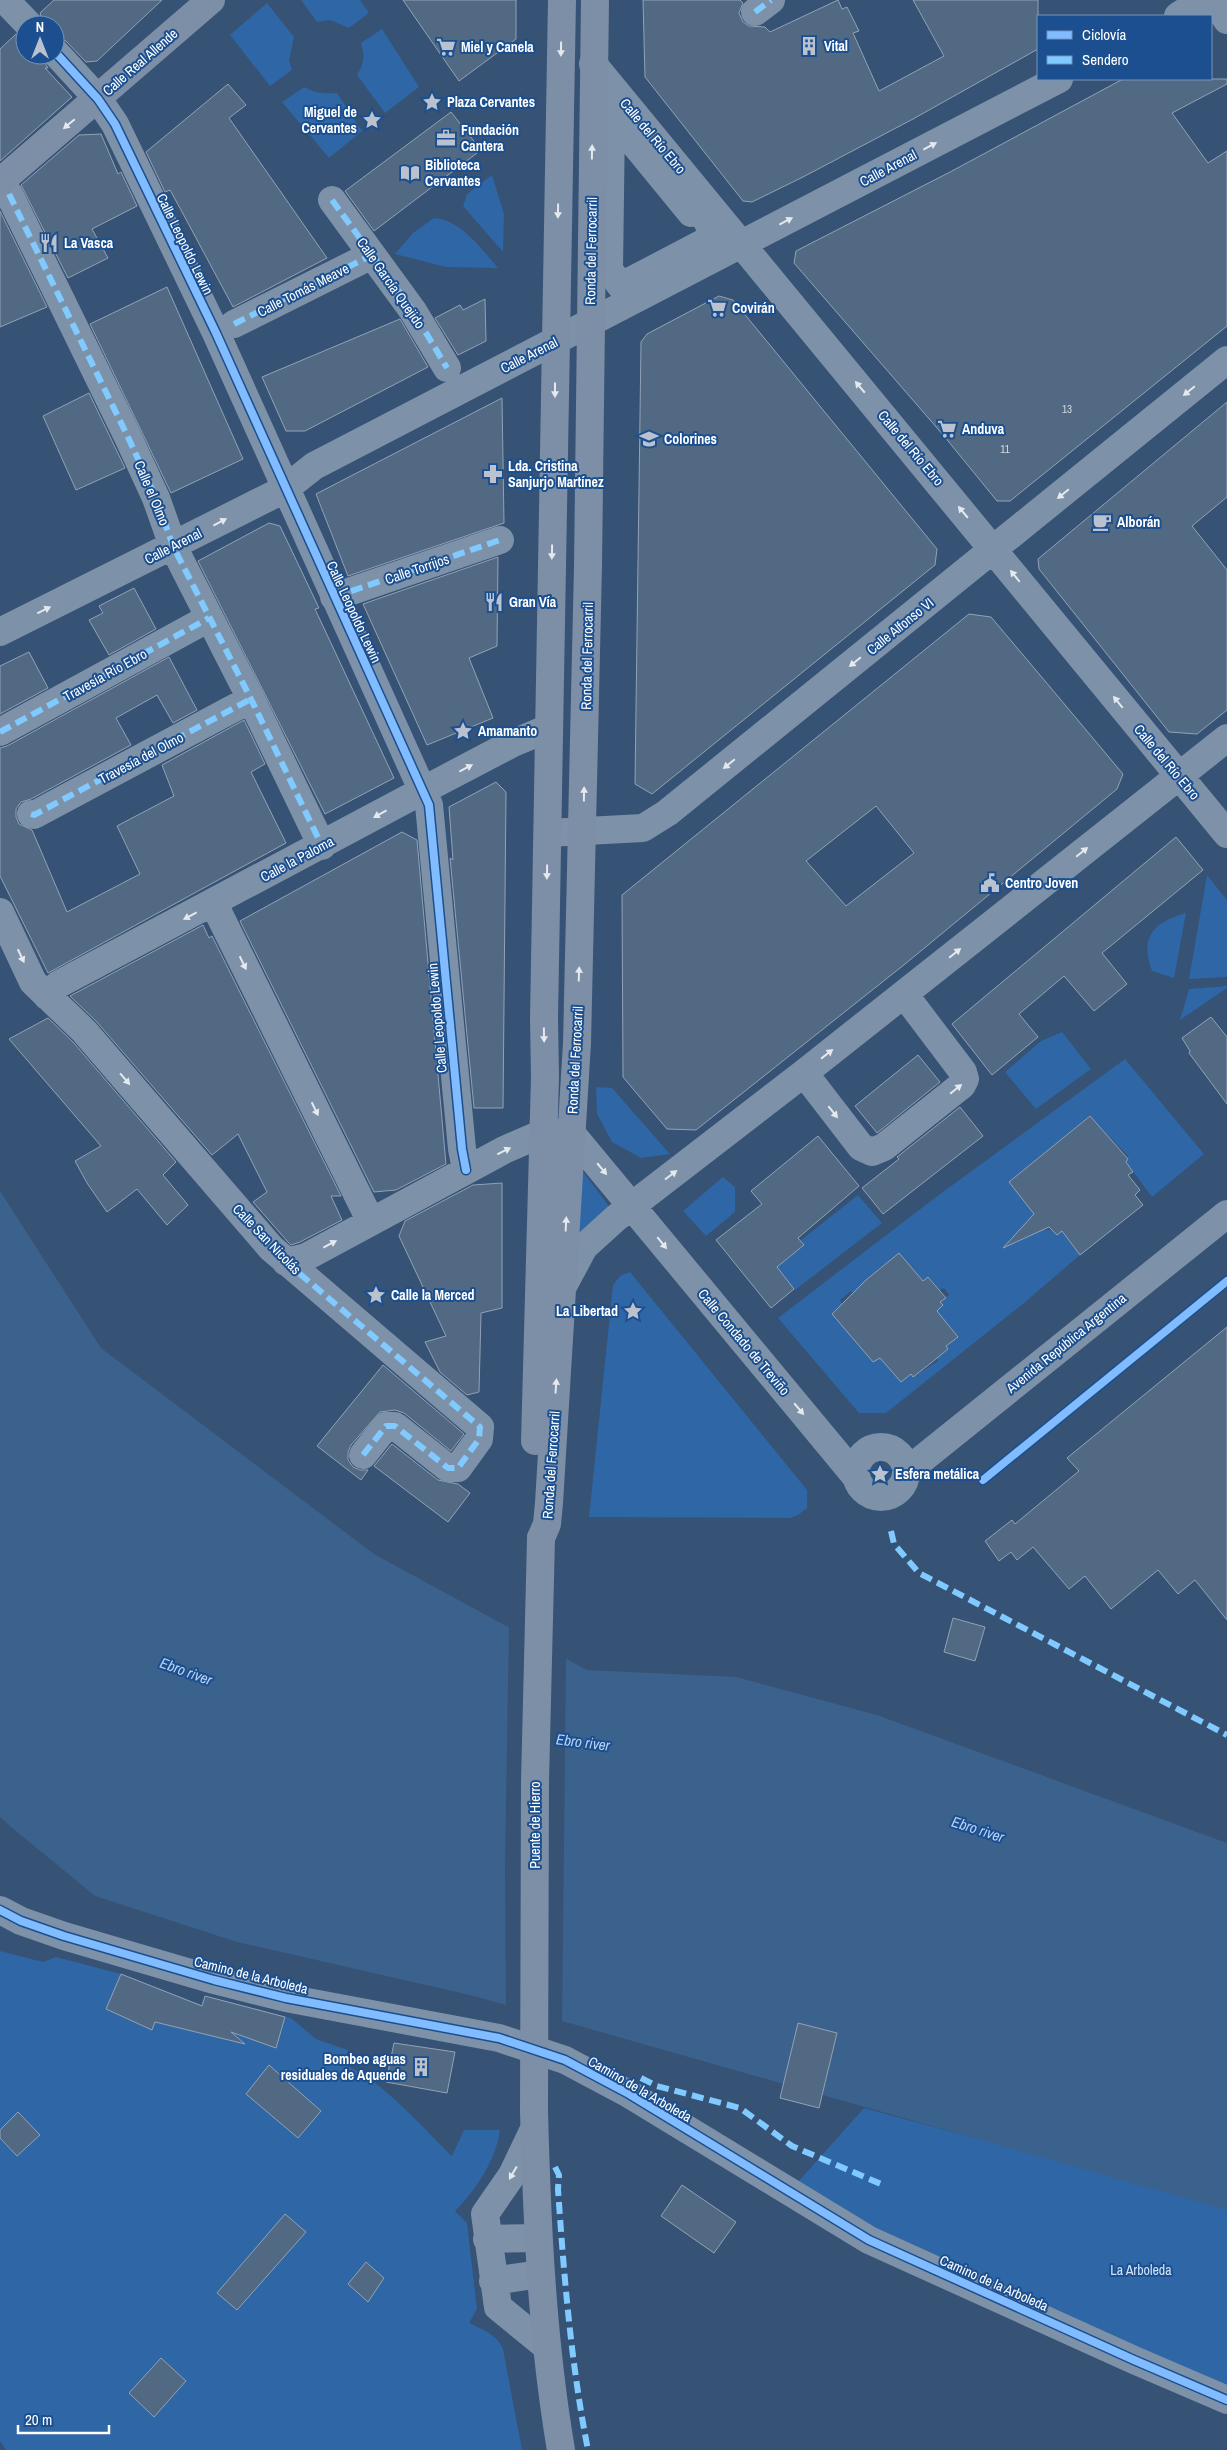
<svg xmlns="http://www.w3.org/2000/svg" width="1227" height="2450" font-family="'Archivo Narrow',sans-serif">
<style>
.green{fill:#2f66a5;fill-rule:evenodd}
.water{fill:#3b618d}
.pier{fill:#365274}
.building{fill:#526984;stroke:#92a2b6;fill-rule:evenodd}
.lines{fill:none;stroke-linecap:round;stroke-linejoin:round}
.minor{stroke:#7d92a8;stroke-width:28}
.major{stroke:#7d8ea7;stroke-width:28}
.major-bridge{stroke:#7d8ea7;stroke-width:28}
.quiet{stroke:#80caff;stroke-width:6;stroke-dasharray:12 6;stroke-linecap:butt}
.cycleway-casing{stroke:#1b4f8f;stroke-width:11}
.cycleway{stroke:#80bcff;stroke-width:8}
.oneway{fill:#e5e8ed}
.oneway2{fill:#e5e9ee}
.labels{text-anchor:middle;dominant-baseline:central;stroke-width:4;stroke-linejoin:round;paint-order:stroke}
.number-label{font-size:11px;fill:#d4dae0}
.poi-label{font-size:14px;font-weight:bold;fill:#fff;stroke:#1b4f8f;text-anchor:start}
.street-label{font-size:14px;fill:#fff;stroke:#1b4f8f}
.park-label{font-size:14px;fill:#cfe3fa;stroke:#1b4f8f}
.water-label{font-size:15px;font-style:italic;fill:#b5d3f5;stroke:#1b4f8f}
</style>
<rect width="100%" height="100%" fill="#365274"/>
<!-- green -->
<path class="green" d="M301,0h59l9,13 -20,15 -19,-8 -13,2z
M267,3l27,34 -5,24 3,9 -22,16 -40,-51z
M382,29l37,58 -34,26 -28,-38c7,-12 8,-18 4,-32z
M304,87c11,6 20,7 33,6l25,38 -33,27 -47,-56z
M492,175l12,39 -1,38 -40,-46 4,-12z
M434,218c27,2 47,30 64,50l-52,-1 -51,-13 18,-21z
M1207,875l20,25v77l-38,2z
M1186,913l-12,65 -22,-7c-13,-34 2,-49 34,-58z
M1227,986v2l-47,32 9,-31z
M1062,1032l29,37 -55,40 -31,-37 36,-31z
M1125,1059l79,95 -52,43 -26,-35 2,-6 -39,-40 -80,66 25,32 -3,3 11,13h10l5,5 5,-4 18,24 -56,48 -138,110h-27l-81,-95 158,-121zM902,1257l21,24 6,-4 11,13 4,-2 5,7 -9,7 2,3 -5,6 21,26 -12,9 2,3 -11,9 1,3 -25,16 -2,-3 -10,8 -21,-24 -7,4 -41,-49 10,-9 -2,-4 11,-9 8,8 25,-21 -7,-8 12,-9 3,3z
M596,1087l16,1 58,66 -29,4 -29,-16 -15,-28z
M584,1173l27,36 -33,25v-60z
M723,1177l12,10v25l-29,24 -23,-25z
M858,1195l24,28 -87,67 -18,-23 27,-21 -4,-5z
M630,1272l177,218v18l-9,7 -8,3 -201,-1 24,-232 7,-9z
M0,1951l43,11 13,-5 65,17 81,31 3,-9 86,22 25,21 32,11 -5,15c32,8 84,67 109,91l12,-26h36c-4,30 -24,60 -45,81l12,12 10,86 -8,14c15,7 27,11 34,26l19,101h-516l-6,-9z
M864,2108l363,98v194l-438,-208z"/>
<!-- water -->
<path class="water" d="M0,1191l101,157 273,206 213,116 149,7 141,38 350,128v367l-753,-214 -237,-54 -142,-46 -84,-69 -11,-10z"/>
<!-- pier -->
<path class="pier" d="M509,1624l57,31 -4,369 -56,-16 -1,-142z"/>
<!-- building -->
<path class="building" d="M54,0h108l-65,61 -11,1 -20,-21 -11,-4v-12h-11l-4,-12z
M403,0h113v39l-57,42z
M643,0h97l3,3 -4,10 4,9 6,4 16,1 5,5 68,-32 4,9 5,-2 12,24 -6,2 26,58 65,-35 -31,-56h125v49l-125,70 -110,58 -51,25 -9,-1 -98,-124z
M16,34l9,6v15h15l8,13h-3l27,29 -72,64v-112z
M1123,79h104v5l-55,29 36,50 19,-12v175l-217,175h-13l-53,-65 -150,-173 2,-12 154,-79z
M228,84l18,21 -17,13 98,140 -94,49 -52,-97 -11,-20 -5,2 -19,-40z
M451,112l30,38 -107,81 -29,-40z
M101,134l17,40 3,-2 16,34 -45,23 16,29 -40,20 -47,-93 58,-50z
M0,211l47,96 -47,20z
M167,287l76,172 -72,34 -81,-169z
M719,296l14,4 204,249 -2,16 -283,229 -17,-10 6,-442 6,-8z
M485,299l1,42 -28,14 -23,-37 25,-13 3,5z
M400,319l28,48 -123,64h-19l-24,-54z
M89,393l36,75 -49,22 -33,-74z
M502,398l2,125 -156,53 -32,-82z
M1227,402v95l-35,29 35,44v140l-30,24 -28,-2 -130,-163 -1,-10z
M269,523l11,3 39,82 -4,1 79,169 -69,36 -127,-253z
M498,557l-1,89 -28,12 24,60 -66,27 -64,-141z
M134,588l22,41 -47,26 -20,-35 14,-7 -4,-7z
M969,614l22,3 54,64 78,93 -6,15 -212,175 -209,166 -29,-1 -44,-52 -1,-182zM876,806l38,47 -68,53 -40,-45z
M29,652l19,36 -48,26v-48z
M169,657l28,53 -24,13 -16,-28 -41,23 15,27 -100,54 -10,3 -5,7v8l3,7 13,6 35,82 73,-38 -23,-48 57,-30 -12,-31 82,-45 21,44 -14,8 35,71 -238,130 -48,-97v-128l7,-2z
M496,782l10,10 -3,316h-29l-24,-250 3,2 -4,-53z
M402,832l15,8 29,324 -50,26 -22,2 -134,-271z
M1176,837l27,33 -101,83 25,31 -33,27 -30,-35 -45,38 19,23 -46,38 -40,-51z
M203,925l6,13 3,-2 129,260h-10l11,24 -42,22 -9,3 -3,-3 -35,-40 14,-10 -29,-58 -26,21 -116,-134 -26,-25z
M1211,1017l16,20v67l-38,-51 1,-2 -8,-13z
M48,1018l25,24 103,120 -13,13 25,30 -21,20 -30,-36 -30,23 -20,-29 -12,-22 26,-15 -92,-107z
M918,1055l22,27 -63,51 -22,-27z
M960,1107l23,29 -100,78 -21,-26 37,-29 -2,-2z
M1090,1116l38,43 -2,3 7,10 -5,3 12,15 -5,5 8,10 -63,50 -18,-24 -5,4 -8,-8 -46,21 31,-34 -25,-32z
M818,1136l41,50 -61,52 6,7 -27,22 17,22 -23,19 -55,-68 46,-36 -11,-13z
M502,1183v125l-21,5 -2,79 -12,3 -27,-23 -15,-30 21,-6 -47,-100 6,-15 68,-36z
M899,1253l24,28 5,-4 18,21 -6,4 3,3 -6,6 21,26 -12,9 2,3 -17,14 -18,14 -2,-3 -10,8 -21,-24 -7,4 -41,-48 34,-34z
M1227,1327v293l-32,-40 -17,14 -20,-24 -47,39 -26,-33 -16,13 -36,-42 -16,13 -6,-8 -12,9 -14,-20 27,-21 3,4 64,-53 -12,-13z
M383,1365l81,69 -13,17 -47,-38 -9,-3 -15,2 -29,33 -3,7v8l5,7 7,3h8l-7,10 -44,-34z
M392,1444l46,36 20,4 12,9 -22,29 -74,-56z
M953,1618l32,9 -10,34 -31,-9z
M121,1974l81,32 3,-10 80,21 -9,31 -45,-16 14,12 -90,-22 -3,8 -46,-21z
M798,2023l39,10 -18,75 -39,-10z
M394,2043l61,9 -8,41 -61,-11z
M269,2065l52,46 -23,27 -52,-44z
M18,2112l22,23 -23,21 -17,-18v-8z
M682,2185l54,37 -22,31 -53,-37z
M285,2214l21,18 -69,78 -20,-17z
M366,2262l18,16 -16,24 -20,-18z
M161,2358l25,23 -32,36 -25,-24z"/>
<g class="lines">
<!-- minor -->
<path class="minor" d="M5,0l24,25
M1214,0l13,20
M755,12l16,-12
M1178,16l25,-16
M55,52l43,47 17,25 101,209 213,472 33,344 4,21
M593,64l634,770
M619,111l9,12 -5,7 68,83 9,-5 13,24 -4,8 -88,46 -12,-16 2,-151z
M9,194l118,241 29,63 17,48 78,153 71,147
M332,200l81,111 34,57
M234,324l138,-69
M334,597l166,-57
M0,632l267,-134 18,-9 29,-23 745,-387
M0,732l209,-114
M31,814l3,1 217,-116
M548,833l95,-5 24,-15 560,-453
M214,904l157,318
M0,912l33,70 51,49 187,217 209,179 -1,12 -21,29h-10l-53,-42h-9l-23,29
M47,996l12,-12 376,-200 78,-41 36,-15
M804,1073l57,74 11,5 12,-5 78,-62 3,-6 -2,-7 -59,-78
M286,1262l20,-5 198,-107 39,-17h28l286,345
M562,1288l22,-41 32,-29 188,-145 423,-335
M856 1472a25 25 0 1 1 50 0a25 25 0 1 1-50 0Z
M906,1472l321,-258
M0,1910l21,11 43,15 150,44 72,18 213,40 66,22 64,34 240,146 265,120 93,40
M534,2129l-22,46 -27,39 13,93 49,40
M487,2239l51,-1
M493,2281l47,-7"/>
<!-- major -->
<path class="major" d="M0,182l211,-182
M535,1441l10,-364 -1,-58 18,-1019
M541,1538l6,-14 2,-21 28,-460 11,-477 7,-566
M534,2111c3,114 8,227 27,339"/>
<!-- major-bridge -->
<path class="major-bridge" d="M534,2111l1,-329 6,-244"/>
<!-- quiet -->
<path class="quiet" d="M755,12l16,-12
M9,194l118,241 29,63 17,48 78,153 71,147
M332,200l81,111 34,57
M234,324l138,-69
M334,597l166,-57
M0,732l209,-114
M31,814l3,1 217,-116
M286,1262l194,165 -1,12 -21,29h-10l-53,-42h-9l-23,29
M891,1531l3,13 25,29 308,162
M641,2078l16,8 83,22 52,38 89,38
M555,2167l4,8 -1,14c6,87 13,175 30,261"/>
<!-- cycleway casing -->
<g class="cycleway-casing">
<path id="cycleway" d="M55,52l43,47 17,25 101,209 213,472 33,344 4,21
M983,1480l244,-199
M0,1910l21,11 43,15 150,44 72,18 213,40 66,22 64,34 240,146 265,120 93,40"/>
</g>
<!-- cycleway -->
<use href="#cycleway" class="cycleway"/>
</g>
<!-- one-way arrows -->
<defs><path id="oneway-solid" d="M-6-.8H1V-3.2L6.5 0L1 3.2V.8H-6Z" transform="scale(1.25)"/></defs>
<g class="oneway">
<use href="#oneway-solid" transform="translate(561 49) rotate(91)"/>
<use href="#oneway-solid" transform="translate(69 124) rotate(140)"/>
<use href="#oneway-solid" transform="translate(592 152) rotate(-89)"/>
<use href="#oneway-solid" transform="translate(558 211) rotate(91)"/>
<use href="#oneway-solid" transform="translate(555 390) rotate(90)"/>
<use href="#oneway-solid" transform="translate(552 552) rotate(91)"/>
<use href="#oneway-solid" transform="translate(584 794) rotate(-89)"/>
<use href="#oneway-solid" transform="translate(547 872) rotate(91)"/>
<use href="#oneway-solid" transform="translate(579 974) rotate(-88)"/>
<use href="#oneway-solid" transform="translate(544 1035) rotate(89)"/>
<use href="#oneway-solid" transform="translate(566 1224) rotate(-87)"/>
<use href="#oneway-solid" transform="translate(556 1386) rotate(-86)"/>
</g>
<g class="oneway2">
<use href="#oneway-solid" transform="translate(930 146) rotate(-28)"/>
<use href="#oneway-solid" transform="translate(786 221) rotate(-28)"/>
<use href="#oneway-solid" transform="translate(860 387) rotate(-130)"/>
<use href="#oneway-solid" transform="translate(1189 391) rotate(141)"/>
<use href="#oneway-solid" transform="translate(1063 494) rotate(141)"/>
<use href="#oneway-solid" transform="translate(963 512) rotate(-130)"/>
<use href="#oneway-solid" transform="translate(220 522) rotate(-28)"/>
<use href="#oneway-solid" transform="translate(1015 576) rotate(-129)"/>
<use href="#oneway-solid" transform="translate(44 610) rotate(-26)"/>
<use href="#oneway-solid" transform="translate(855 662) rotate(141)"/>
<use href="#oneway-solid" transform="translate(1118 702) rotate(-129)"/>
<use href="#oneway-solid" transform="translate(729 764) rotate(141)"/>
<use href="#oneway-solid" transform="translate(466 768) rotate(-28)"/>
<use href="#oneway-solid" transform="translate(380 814) rotate(151)"/>
<use href="#oneway-solid" transform="translate(1082 852) rotate(-39)"/>
<use href="#oneway-solid" transform="translate(190 916) rotate(152)"/>
<use href="#oneway-solid" transform="translate(955 953) rotate(-39)"/>
<use href="#oneway-solid" transform="translate(21 956) rotate(65)"/>
<use href="#oneway-solid" transform="translate(243 963) rotate(64)"/>
<use href="#oneway-solid" transform="translate(827 1054) rotate(-38)"/>
<use href="#oneway-solid" transform="translate(125 1079) rotate(49)"/>
<use href="#oneway-solid" transform="translate(956 1089) rotate(-39)"/>
<use href="#oneway-solid" transform="translate(315 1109) rotate(64)"/>
<use href="#oneway-solid" transform="translate(833 1112) rotate(52)"/>
<use href="#oneway-solid" transform="translate(504 1151) rotate(-26)"/>
<use href="#oneway-solid" transform="translate(602 1169) rotate(50)"/>
<use href="#oneway-solid" transform="translate(671 1175) rotate(-37)"/>
<use href="#oneway-solid" transform="translate(662 1243) rotate(51)"/>
<use href="#oneway-solid" transform="translate(330 1244) rotate(-28)"/>
<use href="#oneway-solid" transform="translate(799 1409) rotate(50)"/>
<use href="#oneway-solid" transform="translate(513 2173) rotate(120)"/>
</g>
<!-- icons -->
<defs>
<g id="building-bare" transform="scale(1.5)"><path d="M-4-6H4V6H1V3H-1V6H-4ZM-2.5-4.3h1.7v1.8h-1.7ZM.8-4.3h1.7v1.8H.8ZM-2.5-1h1.7V.8h-1.7ZM.8-1h1.7V.8H.8Z" fill="#b9c2ce" stroke="#1b4f8f" stroke-width="2.5" paint-order="stroke"/></g>
<g id="supermarket-bare" transform="scale(1.5)"><path d="M-6-5.5h2.5l.6 2H6L4.5 2H-2.5L-4.4-4H-6ZM-1.5 3.2a1.3 1.3 0 1 0 .1 0ZM3 3.2a1.3 1.3 0 1 0 .1 0Z" fill="#b9c2ce" stroke="#1b4f8f" stroke-width="2.5" paint-order="stroke"/></g>
<g id="sight-bare" transform="scale(1.5)"><path d="M0-6L1.8-2.2L6-1.7L2.9 1.2L3.7 5.4L0 3.3L-3.7 5.4L-2.9 1.2L-6-1.7L-1.8-2.2Z" fill="#b9c2ce" stroke="#1b4f8f" stroke-width="2.5" paint-order="stroke"/></g>
<g id="office-bare" transform="scale(1.5)"><path d="M-6-3h4V-5.5h4V-3h4V5H-6ZM-1-4.5V-3h2v-1.5ZM-6 0V1H6V0Z" fill="#b9c2ce" stroke="#1b4f8f" stroke-width="2.5" paint-order="stroke"/></g>
<g id="library-bare" transform="scale(1.5)"><path d="M-6-4Q-3-5.5-.7-3.5V5Q-3 3-6 4ZM6-4Q3-5.5 .7-3.5V5Q3 3 6 4Z" fill="#b9c2ce" stroke="#1b4f8f" stroke-width="2.5" paint-order="stroke"/></g>
<g id="restaurant-bare" transform="scale(1.5)"><path d="M-5-6h1v4h1v-4h1v4h1v-4h1v5L-1.5 .5V6h-2V.5L-5-1ZM5-6V6H3V1.5H1.5Q1.5-4 5-6Z" fill="#b9c2ce" stroke="#1b4f8f" stroke-width="2.5" paint-order="stroke"/></g>
<g id="school-bare" transform="scale(1.5)"><path d="M0-5L7-2L0 1L-7-2ZM-4 1L0 2.5L4 1V4Q0 6-4 4Z" fill="#b9c2ce" stroke="#1b4f8f" stroke-width="2.5" paint-order="stroke"/></g>
<g id="pharmacy-bare" transform="scale(1.5)"><path d="M-2-6h4v4h4v4h-4v4h-4v-4h-4v-4h4Z" fill="#b9c2ce" stroke="#1b4f8f" stroke-width="2.5" paint-order="stroke"/></g>
<g id="cafe-bare" transform="scale(1.5)"><path d="M-5.5-4.5H6V0H3Q3 3.5 0 3.5H-2.5Q-5.5 3.5-5.5 0ZM3-3.2v2h1.7v-2ZM-6 4.5H4V6H-6Z" fill="#b9c2ce" stroke="#1b4f8f" stroke-width="2.5" paint-order="stroke"/></g>
<g id="civic-bare" transform="scale(1.5)"><path d="M-.6-6.5H3V-4.5H.6V-3L4-1V1h2V6H-6V1h2V-1L-.6-3ZM-1.2 2.5V6h2.4V2.5Z" fill="#b9c2ce" stroke="#1b4f8f" stroke-width="2.5" paint-order="stroke"/></g>
</defs>
<g fill-rule="evenodd">
<use href="#building-bare" x="809" y="46"/>
<use href="#supermarket-bare" x="446" y="47"/>
<use href="#sight-bare" x="432" y="102"/>
<use href="#sight-bare" x="372" y="120"/>
<use href="#office-bare" x="446" y="138"/>
<use href="#library-bare" x="410" y="173"/>
<use href="#restaurant-bare" x="49" y="243"/>
<use href="#supermarket-bare" x="717" y="308"/>
<use href="#supermarket-bare" x="947" y="429"/>
<use href="#school-bare" x="649" y="439"/>
<use href="#pharmacy-bare" x="493" y="474"/>
<use href="#cafe-bare" x="1102" y="522"/>
<use href="#restaurant-bare" x="494" y="602"/>
<use href="#sight-bare" x="463" y="731"/>
<use href="#civic-bare" x="990" y="883"/>
<use href="#sight-bare" x="376" y="1295"/>
<use href="#sight-bare" x="633" y="1311"/>
<use href="#sight-bare" x="880" y="1474"/>
<use href="#building-bare" x="421" y="2067"/>
</g>
<g class="labels">
<!-- number labels -->
<g class="number-label">
<text x="1067" y="409">13</text>
<text x="1005" y="449">11</text>
</g>
<!-- poi labels -->
<g class="poi-label">
<text x="824" y="46">Vital</text>
<text x="461" y="47">Miel y Canela</text>
<text x="447" y="102">Plaza Cervantes</text>
<text x="357" y="112" text-anchor="end">Miguel de<tspan x="357" dy="16">Cervantes</tspan></text>
<text x="461" y="130">Fundación<tspan x="461" dy="16">Cantera</tspan></text>
<text x="425" y="165">Biblioteca<tspan x="425" dy="16">Cervantes</tspan></text>
<text x="64" y="243">La Vasca</text>
<text x="732" y="308">Covirán</text>
<text x="962" y="429">Anduva</text>
<text x="664" y="439">Colorines</text>
<text x="508" y="466">Lda. Cristina<tspan x="508" dy="16">Sanjurjo Martínez</tspan></text>
<text x="1117" y="522">Alborán</text>
<text x="509" y="602">Gran Vía</text>
<text x="478" y="731">Amamanto</text>
<text x="1005" y="883">Centro Joven</text>
<text x="391" y="1295">Calle la Merced</text>
<text x="618" y="1311" text-anchor="end">La Libertad</text>
<text x="895" y="1474">Esfera metálica</text>
<text x="406" y="2059" text-anchor="end">Bombeo aguas<tspan x="406" dy="16">residuales de Aquende</tspan></text>
</g>
<!-- street labels -->
<g class="street-label">
<text transform="translate(140 62) rotate(-41)">Calle Real Allende</text>
<text transform="translate(653 136) rotate(50)">Calle del Río Ebro</text>
<text transform="translate(888 168) rotate(-28)">Calle Arenal</text>
<text transform="translate(185 244) rotate(64)">Calle Leopoldo Lewin</text>
<text transform="translate(591 251) rotate(-89)">Ronda del Ferrocarril</text>
<text transform="translate(391 283) rotate(55)">Calle García Quejido</text>
<text transform="translate(303 290) rotate(-27)">Calle Tomás Meave</text>
<text transform="translate(529 355) rotate(-27)">Calle Arenal</text>
<text transform="translate(911 448) rotate(50)">Calle del Río Ebro</text>
<text transform="translate(152 493) rotate(67)">Calle el Olmo</text>
<text transform="translate(173 546) rotate(-27)">Calle Arenal</text>
<text transform="translate(417 569) rotate(-19)">Calle Torrijos</text>
<text transform="translate(354 612) rotate(65)">Calle Leopoldo Lewin</text>
<text transform="translate(900 626) rotate(-39)">Calle Alfonso VI</text>
<text transform="translate(587 656) rotate(-89)">Ronda del Ferrocarril</text>
<text transform="translate(105 675) rotate(-29)">Travesía Río Ebro</text>
<text transform="translate(141 758) rotate(-28)">Travesía del Olmo</text>
<text transform="translate(1167 762) rotate(50)">Calle del Río Ebro</text>
<text transform="translate(297 859) rotate(-28)">Calle la Paloma</text>
<text transform="translate(437 1018) rotate(-95)">Calle Leopoldo Lewin</text>
<text transform="translate(575 1060) rotate(-87)">Ronda del Ferrocarril</text>
<text transform="translate(267 1239) rotate(46)">Calle San Nicolás</text>
<text transform="translate(744 1342) rotate(50)">Calle Condado de Treviño</text>
<text transform="translate(1066 1343) rotate(-39)">Avenida República Argentina</text>
<text transform="translate(551 1465) rotate(-86)">Ronda del Ferrocarril</text>
<text transform="translate(535 1825) rotate(-90)">Puente de Hierro</text>
<text transform="translate(251 1975) rotate(14)">Camino de la Arboleda</text>
<text transform="translate(640 2089) rotate(30)">Camino de la Arboleda</text>
<text transform="translate(994 2283) rotate(24)">Camino de la Arboleda</text>
</g>
<!-- park labels -->
<g class="park-label">
<text x="1141" y="2270">La Arboleda</text>
</g>
<!-- water labels -->
<g class="water-label">
<text transform="translate(186 1671) rotate(20)">Ebro river</text>
<text transform="translate(583 1742) rotate(7)">Ebro river</text>
<text transform="translate(978 1829) rotate(18)">Ebro river</text>
</g>
</g>
<!-- legend -->
<rect x="1037" y="15" width="175" height="65" fill="#1b4f8f" stroke="#7695bc"/>
<rect x="1047" y="31" width="25" height="8" fill="#80bcff" stroke="#7695bc"/>
<text x="1082" y="40" font-size="15" fill="#ffffff">Ciclovía</text>
<rect x="1047" y="56" width="25" height="8" fill="#80caff" stroke="#7695bc"/>
<text x="1082" y="65" font-size="15" fill="#ffffff">Sendero</text>
<!-- north arrow -->
<g transform="translate(40 40)"><circle r="24" fill="#1b4f8f" stroke="#7695bc"/>
<path d="M0-4L9 19L0 12L-9 19Z" fill="#b9c2ce"/>
<text y="-8" font-size="14" font-weight="bold" text-anchor="middle" fill="#ffffff">N</text>
</g>
<!-- scale -->
<path d="M18 2425v8h91v-8" fill="none" stroke="#ffffff" stroke-width="2.5"/>
<text x="25" y="2425" font-size="15" fill="#ffffff" stroke="#1b4f8f" stroke-width="4" paint-order="stroke">20 m</text>
</svg>
